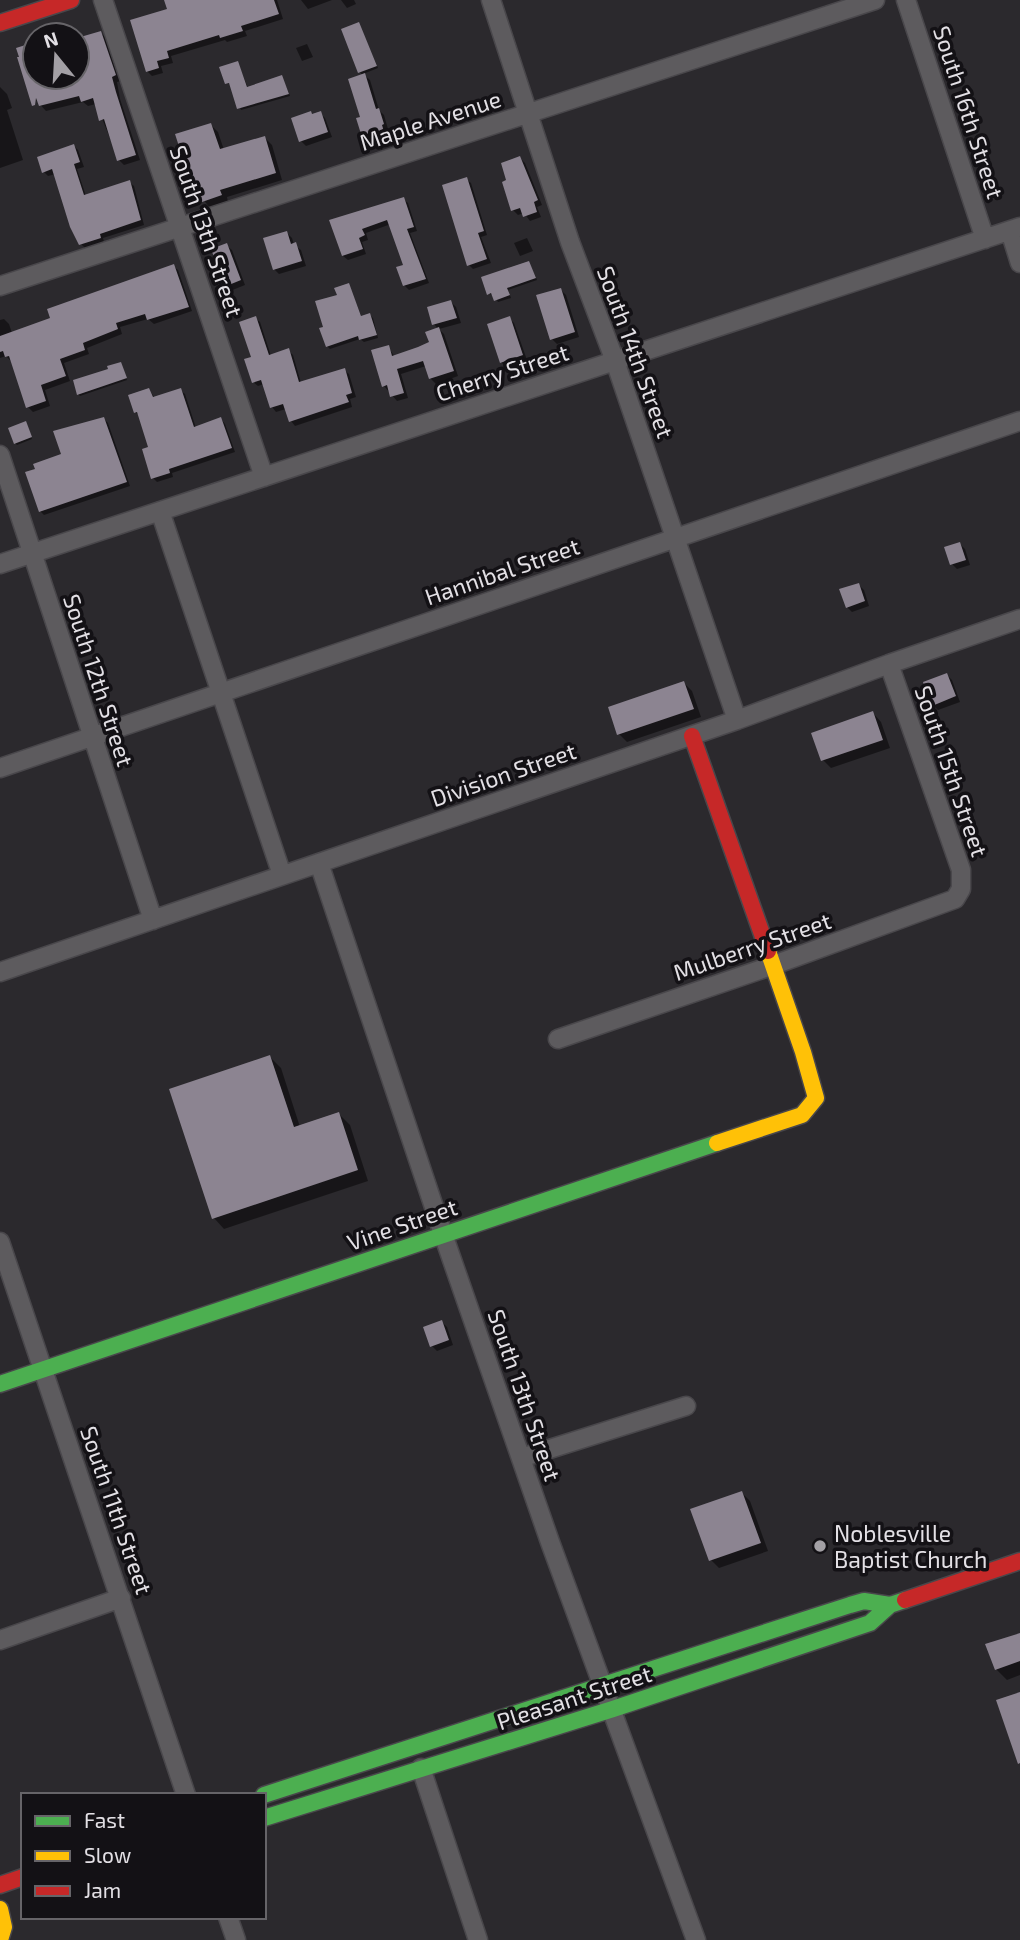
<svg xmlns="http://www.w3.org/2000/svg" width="1020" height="1940" font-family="'Exo 2',sans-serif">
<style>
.shadow{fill:#0007}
.building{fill:#8c8491}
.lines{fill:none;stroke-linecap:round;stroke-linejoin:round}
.street-casing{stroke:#49474b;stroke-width:21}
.fast-casing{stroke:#49474b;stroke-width:19}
.slow-casing{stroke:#49474b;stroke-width:19}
.jam-casing{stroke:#49474b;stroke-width:19}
.street{stroke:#5d5b5e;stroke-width:18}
.fast{stroke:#4caf50;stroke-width:16}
.slow{stroke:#ffc107;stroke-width:16}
.jam{stroke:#c62828;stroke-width:16}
.poi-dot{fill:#a3a0a5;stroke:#131115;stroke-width:2.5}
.labels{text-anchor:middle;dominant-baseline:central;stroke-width:7;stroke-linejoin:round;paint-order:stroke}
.street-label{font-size:23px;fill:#e3e0e5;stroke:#131115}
.poi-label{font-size:23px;fill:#e3e0e5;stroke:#131115;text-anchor:start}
</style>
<rect width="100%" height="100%" fill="#2b292d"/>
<!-- shadow -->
<path class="shadow" d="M173,0h104l6,19 -38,12 2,5 -20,6 -2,-2 -54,16 2,7 -12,3 2,7 -11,3 -5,-5z
M301,0h31l-24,9z
M341,0h13l2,4 -9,4z
M359,24l19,44 -15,6 7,6 9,30 5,5 4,14 -2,1 3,11 -6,4 -1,5 -8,-4 -12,-13 1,-57 -3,-4z
M101,33l5,5 15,43 -4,1 3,17 20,61 -16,5 -5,-5 -23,-56 -8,2 -5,-4 -37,9 -12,-13 1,-54v33h42v-41l4,-1 3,3z
M307,44l6,13 -11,4 -6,-13z
M238,63l10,25 34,-11 8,19 -49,14 -10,-26 -5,-1z
M0,87l7,7 5,14 -5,2 16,50 -23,8z
M320,113l5,5 7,19 -26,9 -5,-5 12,-25z
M211,125l7,7 6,18 41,-12 7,7 10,35 -55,17 1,5 -18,6 -15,-19z
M74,146l4,4 6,17 -7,2 9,27 43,-14 5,4 10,39 -41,13 1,4 -19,6 -4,-4 -25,-70 -8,2 -4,-4z
M520,158l5,5 17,42 -5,2 4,10 -11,4 -6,-8 -6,2 -5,-5 -5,-29z
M466,179l5,4 16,52 -6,2 10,26 -18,6 -4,-4z
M403,199l5,4 9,28 -7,2 19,50 -20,7 -5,-5 1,-19 -14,-42 -25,9 2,7 -6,2 4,12 -18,6 -5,-4 -12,-35z
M287,233l5,5 2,7 7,5 5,16 -27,8 -5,-5z
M527,238l6,13 -13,5 -6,-13z
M226,245l6,5 13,35 -20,8 -5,-5v-19z
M529,263l8,17 -29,10 3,8 -13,4 -4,-7 -5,-1z
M173,266l5,4 14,41 -38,13 -6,-5 -28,8 2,7 -35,14 2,6 -25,9 6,18 -25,9 5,16 -17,6 -5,-5 -17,-46 -5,-5 -6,2v-38l4,-1 5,5 3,9 40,-14z
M349,285l13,33 8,-3 3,3 5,20 -14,4 -4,-3 -30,10 -3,-3 -2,-18 14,-32z
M561,290l5,5 13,42 -22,7 -5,-5z
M451,302l5,5 5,16 -22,6 5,5 14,42 -22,8 -5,-5 -5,-13 -25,8 7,24 -11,3 -13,-15 4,-39 7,10 36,-14 7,-14 -4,-5z
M255,318l5,4 11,34 17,-6 5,5 8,28 43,-13 5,4 7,23 -6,2 2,8 -57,19 -4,-5 -5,-12 -10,3 -4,-5 -8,-23 -6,2 -5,-4z
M509,318l5,5 13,37 -21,7 -5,-5z
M121,364l6,16 -47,16 -2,-2z
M149,390l6,8 25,-8 5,4 11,34 25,-9 4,5 10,28 -63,21 1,4 -16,5 -4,-4 -3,-30 -10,-32 -5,-4z
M104,419l4,4 22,63 -86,29 -4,-4 23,-56z
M27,425l5,14 -15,6 -2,-2z
M960,544l5,5 5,16 -13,4 -5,-5z
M859,585l5,5 5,16 -17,6 -5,-5z
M947,675l5,5 8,22 -22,8 -5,-5z
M684,683l8,8 9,26 -74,25 -8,-8z
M873,713l8,9 9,26 -59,20 -8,-8z
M270,1057l11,11 19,59 39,-13 11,11 18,56 -144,48 -10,-11z
M442,1322l5,5 6,18 -16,6 -5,-5z
M742,1493l8,8 18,50 -49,17 -8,-8z
M1020,1635v40l-13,5 -11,-11z"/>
<!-- building -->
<path class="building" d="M164,0h110l5,14 -38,12 2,5 -23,7 -1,-3 -52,16 2,7 -12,3 2,7 -13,4 -16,-52 37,-11z
M359,22l18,44 -19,7 -17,-44z
M101,31l15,44 -4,2 4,15 20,63 -19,6 -13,-42 -5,2 -6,-23 -12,4 -2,-6 -40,10 -3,-8 -1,7 -3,1 -15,-49h2l-3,-9 19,-6v35h42v-39z
M238,61l9,26 35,-12 7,19 -52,15 -8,-26 -4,1 -6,-17z
M365,73l11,36 3,-1 5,16 -2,1 3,10 -6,4 -2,7 -10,-5 -3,-8 -3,1 -5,-16 4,-1 -12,-38z
M311,111l1,3 9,-3 7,21 -29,10 -8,-24z
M211,123l9,26 45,-13 11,37 -56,17 2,5 -20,7 -6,-13 -3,1 -18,-56z
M74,144l6,18 -6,2 10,31 46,-15 11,40 -41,14 1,4 -22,7 -9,-18 -18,-58 -10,4 -5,-16z
M520,156l18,44 -4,2 3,10 -14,5 -3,-9 -9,3 -9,-29 4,-2 -5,-17z
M467,177l17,54 -6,2 9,26 -20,7 -25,-81z
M404,197l10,30 -7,2 19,50 -23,7 -7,-19 7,-2 -16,-45 -25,9 3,6 -6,3 4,11 -21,7 -13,-36z
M287,231l4,13 5,-2 6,19 -29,9 -10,-32z
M227,243l14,37 -22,9 -7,-19 6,-2 -7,-19z
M529,261l7,17 -29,10 3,7 -16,6 -3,-8 -4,2 -6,-18z
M174,264l15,43 -42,13 -2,-6 -29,9 2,6 -35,14 2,7 -25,9 6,17 -25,9 5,16 -20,7 -17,-52 -4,1 -2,-6 -3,1v-16l50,-18 -3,-9z
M349,283l12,33 9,-3 7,22 -18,5 -1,-4 -32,11 -7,-19 4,-1 -8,-26 22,-6 -3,-7z
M561,288l14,44 -25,8 -14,-45z
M451,300l6,18 -25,7 -5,-18z
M256,316l13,39 20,-7 10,34 46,-14 7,25 -6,2 3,7 -60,20 -6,-18 -13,4 -9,-28 -9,3 -8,-24 7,-2 -12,-35z
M510,316l13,39 -23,8 -13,-39z
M439,327l15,44 -25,8 -6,-18 -26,8 7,24 -14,4 -3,-12 -5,2 -11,-37 18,-5 3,11 26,-9 11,-5 -4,-10z
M121,362l6,16 -50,17 -4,-15 35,-11 -1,-3z
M149,388l4,9 28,-9 13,39 27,-10 11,31 -63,21 1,4 -19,6 -9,-30 6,-2 -11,-35 -3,1 -6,-18z
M104,417l23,65 -88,30 -14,-40 10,-3 -2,-5 28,-10 -8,-23z
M26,421l6,16 -18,7 -6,-16z
M960,542l6,18 -16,5 -6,-18z
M859,583l6,18 -19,7 -7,-19z
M947,673l9,23 -24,10 -9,-24z
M684,681l10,28 -77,26 -9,-28z
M873,711l10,29 -62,21 -10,-28z
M270,1055l24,72 45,-15 19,58 -146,49 -43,-130z
M442,1320l7,20 -19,7 -7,-20z
M742,1491l19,52 -52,18 -19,-52z
M1020,1633v28l-25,9 -10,-26z
M1020,1692v71l-2,1 -22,-64z"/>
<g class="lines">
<!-- street casing -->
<g class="street-casing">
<path id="street" d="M103,0l161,477
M491,0l79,242 45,119 122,359
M906,0l79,239
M1010,231l10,32
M0,286l875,-286
M0,455l153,465
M160,511l122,364
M0,564l1020,-337
M0,768l1020,-347
M319,863l124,371 107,308 146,398
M0,972l737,-252 152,-56 131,-45
M558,1039l213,-73 184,-67 6,-10v-19l-72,-206
M0,1242l186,553
M521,1458l165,-52
M0,1640l121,-42
M421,1768l57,172
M228,1917l8,23"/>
</g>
<!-- fast casing -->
<g class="fast-casing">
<path id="fast" d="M0,1384l717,-241
M264,1795l586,-190 14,-4 26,4
M264,1818l349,-109 257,-86 20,-18 15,-5"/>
</g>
<!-- slow casing -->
<g class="slow-casing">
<path id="slow" d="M717,1143l85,-28 14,-17 -13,-46 -35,-101
M0,1909l4,18 -4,13"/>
</g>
<!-- jam casing -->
<g class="jam-casing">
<path id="jam" d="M0,23l71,-23
M692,736l76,215
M905,1600l115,-39
M0,1885l23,-8"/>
</g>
<!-- street -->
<use href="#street" class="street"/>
<!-- fast -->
<use href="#fast" class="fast"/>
<!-- slow -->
<use href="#slow" class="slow"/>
<!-- jam -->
<use href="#jam" class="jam"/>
</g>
<!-- markers -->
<circle class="poi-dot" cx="820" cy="1546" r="7"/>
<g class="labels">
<!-- street labels -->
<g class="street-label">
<text transform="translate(969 112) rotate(72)">South 16th Street</text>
<text transform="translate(430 120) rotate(-18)">Maple Avenue</text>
<text transform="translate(207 231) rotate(71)">South 13th Street</text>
<text transform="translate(636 352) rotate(70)">South 14th Street</text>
<text transform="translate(502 372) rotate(-18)">Cherry Street</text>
<text transform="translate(502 571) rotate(-19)">Hannibal Street</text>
<text transform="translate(99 680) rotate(72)">South 12th Street</text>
<text transform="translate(952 771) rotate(71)">South 15th Street</text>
<text transform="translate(503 774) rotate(-19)">Division Street</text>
<text transform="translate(752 946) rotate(-19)">Mulberry Street</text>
<text transform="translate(402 1224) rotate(-19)">Vine Street</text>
<text transform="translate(525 1395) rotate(71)">South 13th Street</text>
<text transform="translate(117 1510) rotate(71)">South 11th Street</text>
<text transform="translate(574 1697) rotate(-18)">Pleasant Street</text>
</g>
<!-- poi labels -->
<g class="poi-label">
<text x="834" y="1533">Noblesville<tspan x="834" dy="26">Baptist Church</tspan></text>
</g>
</g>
<!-- legend -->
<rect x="21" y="1793" width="245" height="126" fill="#131115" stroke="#666468" stroke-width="2"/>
<rect x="35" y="1816" width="35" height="10" fill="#4caf50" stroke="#666468" stroke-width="2"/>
<text x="84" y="1828" font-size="21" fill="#e3e0e5">Fast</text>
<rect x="35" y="1851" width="35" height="10" fill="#ffc107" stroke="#666468" stroke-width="2"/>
<text x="84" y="1863" font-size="21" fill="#e3e0e5">Slow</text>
<rect x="35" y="1886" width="35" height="10" fill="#c62828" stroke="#666468" stroke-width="2"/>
<text x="84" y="1898" font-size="21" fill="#e3e0e5">Jam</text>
<!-- north arrow -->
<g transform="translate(56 56) rotate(342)"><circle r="33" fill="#131115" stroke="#666468" stroke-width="2"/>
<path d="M0-5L12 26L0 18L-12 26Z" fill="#a3a0a5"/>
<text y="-10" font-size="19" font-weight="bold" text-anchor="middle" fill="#e3e0e5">N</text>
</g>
</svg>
